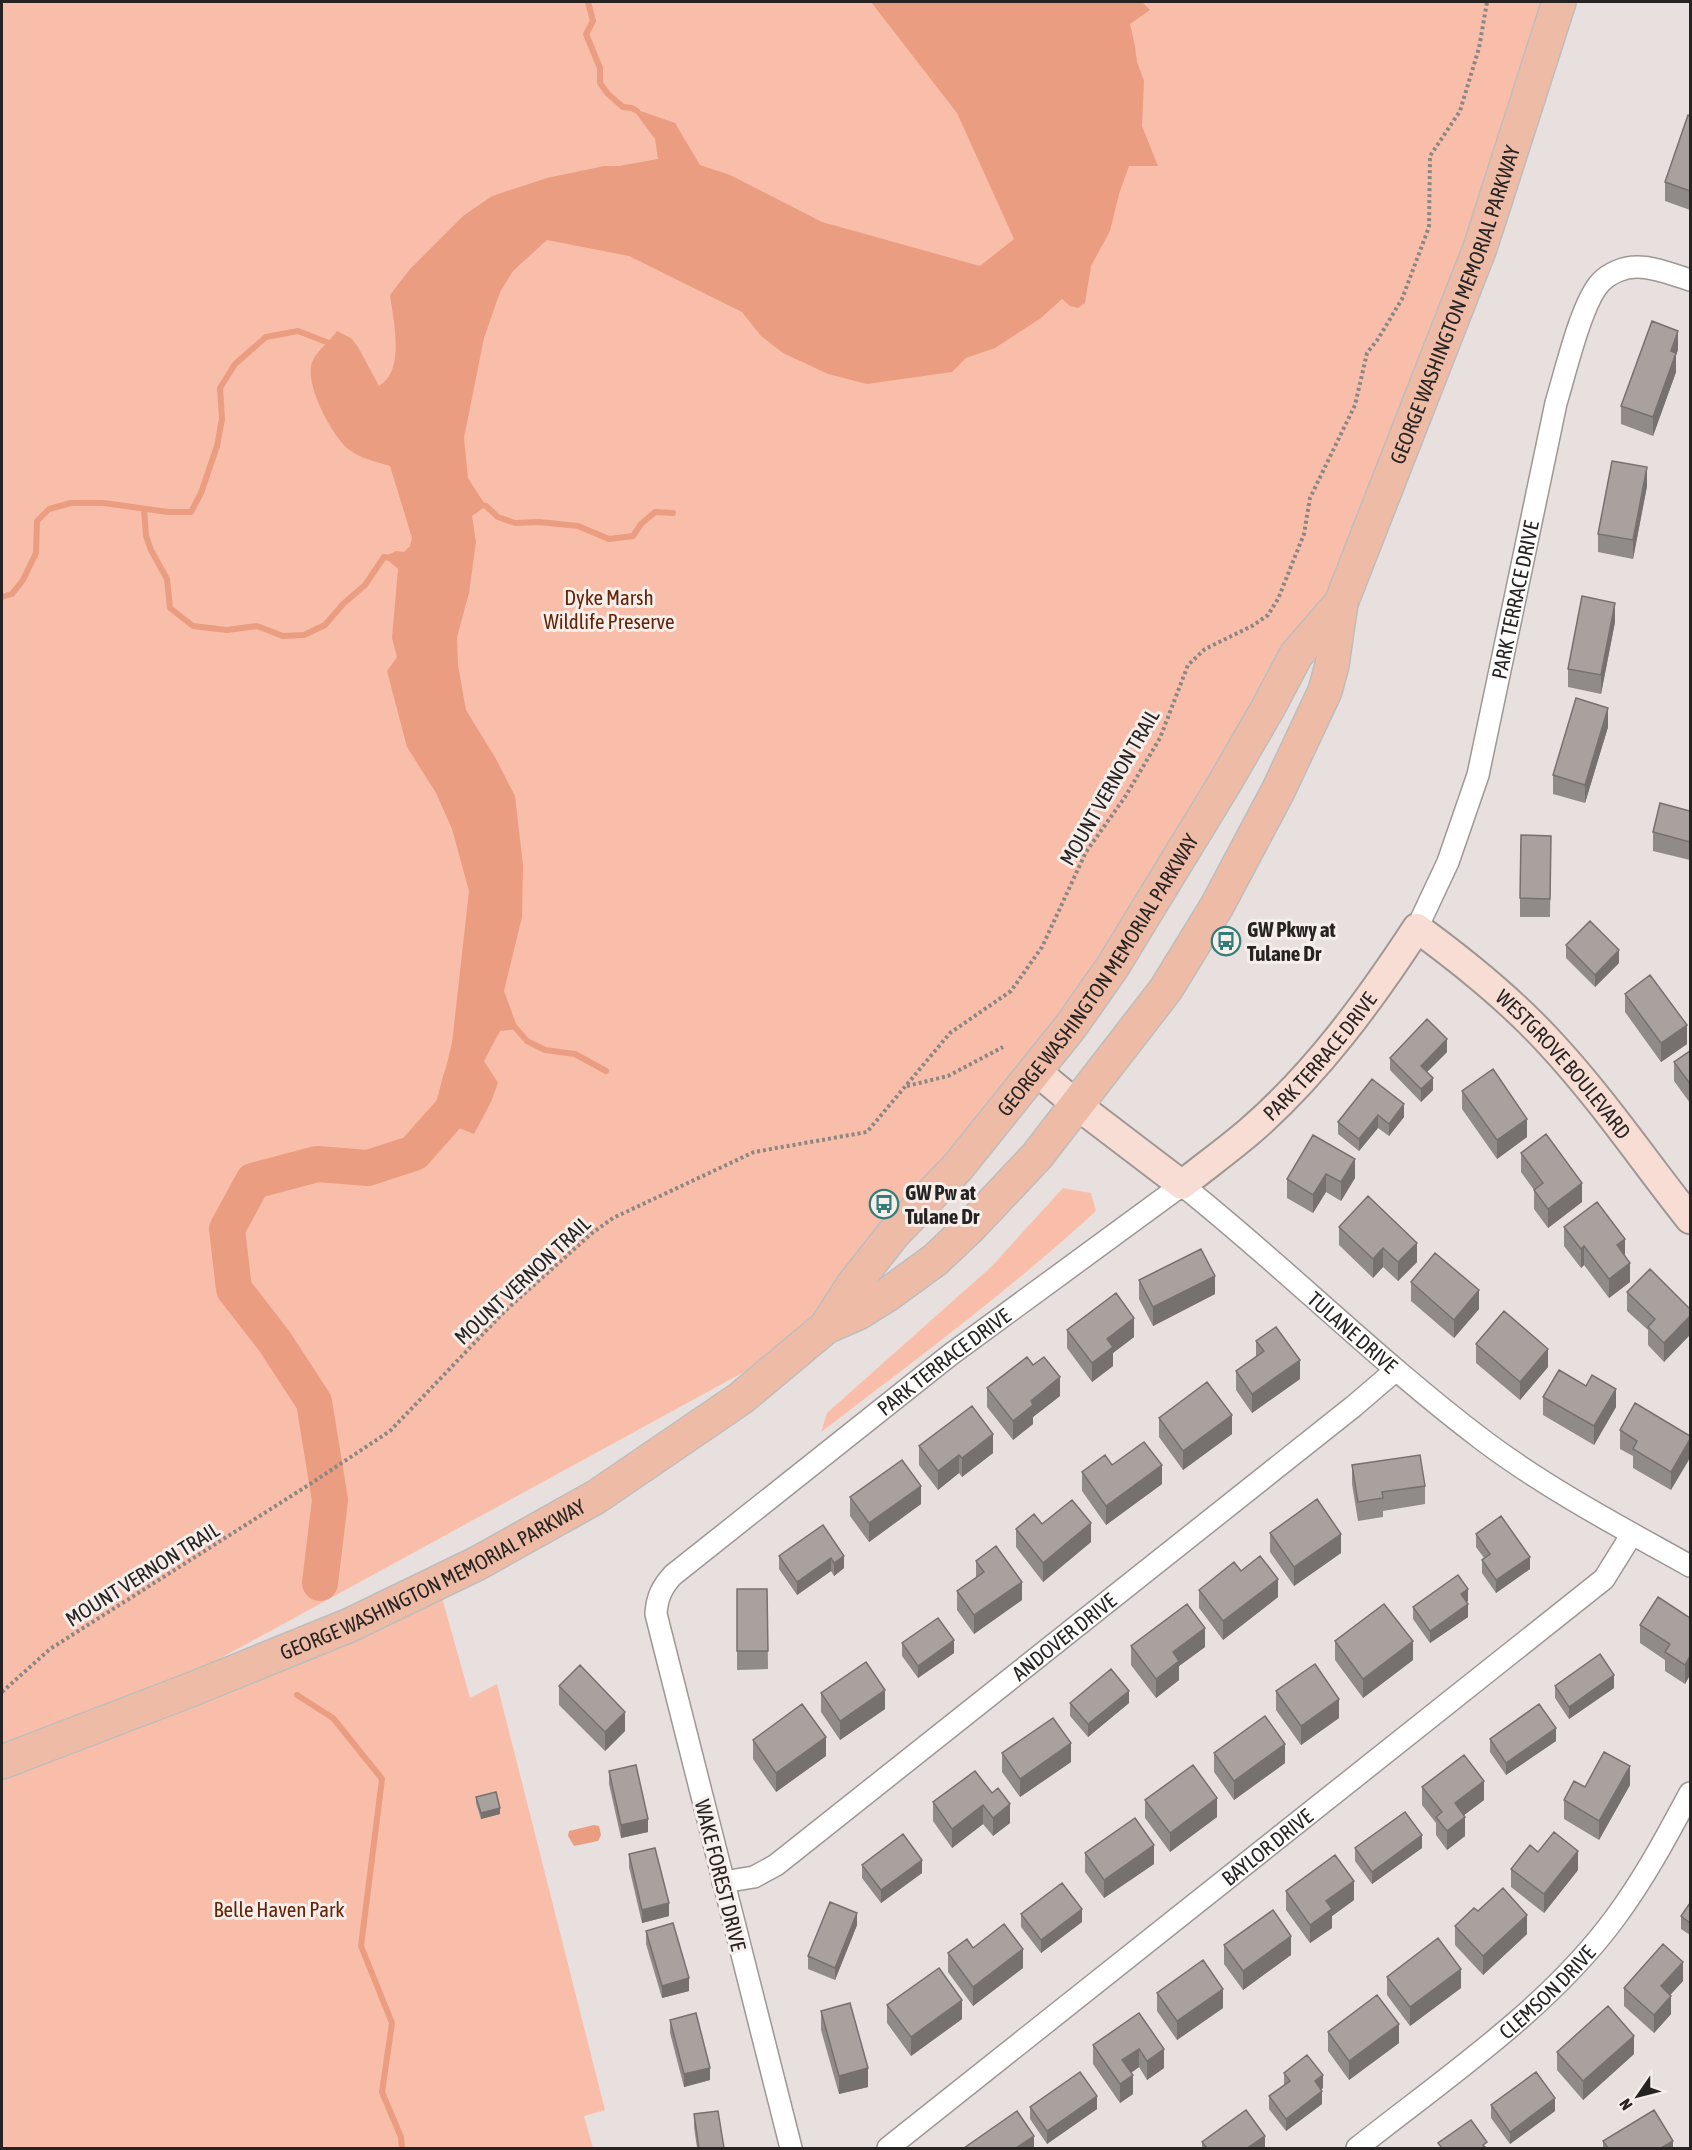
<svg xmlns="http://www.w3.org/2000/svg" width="1692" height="2150" font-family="'Asap Condensed',sans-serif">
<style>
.green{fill:#f9bea9}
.water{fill:#ea9d81}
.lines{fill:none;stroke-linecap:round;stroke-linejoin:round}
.stream{stroke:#ea9d81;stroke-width:6}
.river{stroke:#ea9d81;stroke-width:36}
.street-casing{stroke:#9e9794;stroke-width:24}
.secondary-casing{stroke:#9e9794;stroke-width:32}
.primary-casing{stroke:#bebdbd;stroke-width:36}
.path{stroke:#8c8785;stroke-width:4;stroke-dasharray:3 3;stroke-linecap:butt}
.street{stroke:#fff;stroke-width:21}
.secondary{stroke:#f7ddd3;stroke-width:28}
.primary{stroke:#eebba7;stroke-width:33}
.wall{fill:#908a88}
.shaded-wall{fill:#76716f}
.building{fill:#a8a19e;stroke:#76716f;stroke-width:1.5}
.labels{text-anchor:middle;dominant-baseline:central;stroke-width:6;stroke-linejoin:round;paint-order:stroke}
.street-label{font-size:21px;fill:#262322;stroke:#f6eeeb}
.park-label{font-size:21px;fill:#662204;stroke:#f6eeeb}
.poi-label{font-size:21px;font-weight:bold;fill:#262322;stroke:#f6eeeb;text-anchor:start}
</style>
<rect width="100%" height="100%" fill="#e8e0de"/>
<!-- green -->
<path class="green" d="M2,2h1550l-211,601 -168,265 -347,459 -722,395 334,-139 32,115 27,-14 108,426 -21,6 9,32h-591z
M1063,1188l28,5 5,18c-87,80 -182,150 -275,221l6,-19 164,-146z"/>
<!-- water -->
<path class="water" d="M871,2h271l8,8 -20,14 5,22 2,16 7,19 -2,45 16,40h-29l-10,28 -9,37 -19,35 -6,37 -7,5 -8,-2 -8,-7 -21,19 -46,30 -29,10 -14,14 -85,12 -39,-10 -45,-21 -22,-17 -19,-24 -113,-56 -82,-16 -34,31 -13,21 -16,46 -20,100 4,40 18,28 -14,10 4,26 -7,51 -12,44 1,28 8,45 30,49 19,37 8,69 -1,52 -18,74 14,38 -18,2 -16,30 14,22 -7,19 -17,32 -46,-18 9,-12 15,-61 17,-152 -17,-62 -16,-36 -29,-46 -20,-76 10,-14 -5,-19 6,-69 -14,-12 12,-6 8,1 6,-6 2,-8 -22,-72c-15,-5 -30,-7 -43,-18 -16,-14 -45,-68 -34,-88 4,-9 18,-20 24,-29l14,7 7,9 21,39c27,-16 14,-66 11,-91l20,-26 53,-53 29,-20 55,-18 57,-12h15l39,-7 -3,-20 -23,-31 43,15 25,42 30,10 92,47 158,44 34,-27 -57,-126z
M594,1825l5,1 2,9 -3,6 -24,5 -6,-10 1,-5z"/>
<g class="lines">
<!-- stream -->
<path class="stream" d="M588,2l5,19 -7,13 14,34v15l8,11 15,13 9,1 5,3
M480,504l6,2 12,11 17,6 24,-1 39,4 31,13 24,-3 8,-12 14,-12 18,1
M144,509l2,27 5,14 16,29 3,29 23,18 34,4 30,-4 26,10 21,-1 21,-10 18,-21 22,-19 19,-28 7,1
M2,597l10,-3 11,-14 13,-27 1,-32 12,-12 22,-6h33l64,9h23l10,-19 16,-47 5,-27 -2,-31 15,-24 31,-27 32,-6 31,12 5,5
M513,1025l14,16 18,9 30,4 31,17
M297,1695l36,23 49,61 -21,167 31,77 -10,69 19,45 1,11"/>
<!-- river -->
<path class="river" d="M320,1583l10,-83 -16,-98 -39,-60 -41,-53 -7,-60 26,-48 64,-17 51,4 46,-15 39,-44 8,-30"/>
<!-- street casing -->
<g class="street-casing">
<g id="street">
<path id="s1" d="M1417,928l31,-66 30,-87 78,-372c9,-29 25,-99 44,-120 9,-10 24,-16 37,-16 18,0 37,8 53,13"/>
<path id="s2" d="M723,1882l31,-5 22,-12 578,-459 42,-36"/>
<path id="s3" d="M791,2148l-135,-534c1,-17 6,-27 17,-39l277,-220 232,-170c103,82 196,176 302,256 64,48 136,86 206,125"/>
<path id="s4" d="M888,2148l716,-569 28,-45"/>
<path id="s5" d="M1357,2148c87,-69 191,-139 258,-230 29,-39 52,-82 75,-125"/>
</g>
</g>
<!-- secondary casing -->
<g class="secondary-casing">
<g id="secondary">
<path id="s6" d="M1035,1070l42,35 105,80c22,-18 46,-35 68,-54 66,-57 120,-131 167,-203 48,35 94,72 134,116 51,55 93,117 139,175"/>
</g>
</g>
<!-- primary casing -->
<g class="primary-casing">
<g id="primary">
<path id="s7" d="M826,1327l27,-42 41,-52 63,-65 114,-142 42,-60 111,-182 44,-76 28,-53 45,-52"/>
<path id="s8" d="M2,1762l188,-72 160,-65 128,-62 118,-66 145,-99 85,-71 32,-14 29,-18 48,-35 35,-33 67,-71 129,-167 51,-83 61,-115 47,-100 7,-26 9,-62 139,-355 79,-246"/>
</g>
</g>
<!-- path -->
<path class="path" d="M907,1086l41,-10 55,-29
M2,1692l48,-43 257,-163 83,-55 116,-121 85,-76 22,-16 141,-66 113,-20 83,-99 61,-42 31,-44 44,-95 39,-55 35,-59 28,-73 17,-16 47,-23 16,-11 10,-16 26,-65 6,-36 45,-93 12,-52 11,-14 24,-40 27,-72 1,-71 30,-45 19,-63 8,-46"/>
<!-- street -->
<use href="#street" class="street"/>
<!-- secondary -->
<use href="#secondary" class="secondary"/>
<!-- primary -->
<use href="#primary" class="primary"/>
</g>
<!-- wall -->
<path class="wall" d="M1690,116v94l-25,-9v-19z
M1678,350l-2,5v17l-23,64 -32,-12v-18z
M1647,486l-14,73 -35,-7v-18z
M1615,622l-14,72 -33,-7v-18z
M1608,727l-23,76 -32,-9v-19z
M1690,811v49l-37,-9v-19z
M1551,836l-1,81h-30v-19z
M1566,945l53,18 -24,24 -29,-29z
M1625,994l62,50 -26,18 -36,-50z
M1690,1051v52l-16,-22v-19z
M1447,1052l-20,20 6,18 -12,12 -31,-32v-12z
M1372,1079l32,38 -15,19 -11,-8 -19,23 -21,-17v-12z
M1462,1091l65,46 -30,22 -35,-50z
M1313,1135l42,43 -14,23 -15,-9 -13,21 -26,-15v-19z
M1521,1153l61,49 -34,26 -14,-19v-19l-13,-18z
M1339,1227l78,35 -19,19 -15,-14 -10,11 -34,-33z
M1564,1227l61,29 5,26 -21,16 -25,-33 -3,3 -17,-22z
M1139,1280l76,14 -62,32 -14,-27z
M1411,1282l68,27 -25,29 -43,-37z
M1627,1292l63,17 -26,53 -16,-17v-15l-21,-19z
M1067,1330l67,7 -21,16v13l-21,16 -25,-34z
M1256,1341l44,38 -48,34 -16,-23v-19l20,-14z
M1476,1344l72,23 -28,33 -44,-37z
M1033,1365l27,31 -27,21v7l-20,16 -26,-33v-19z
M1586,1386l30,21 -22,38 -51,-30v-18z
M1159,1418l73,16 -49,36 -24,-33z
M1620,1430l70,6 -19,54 -38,-22v-12l-13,-7z
M919,1446l74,7 -31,24 -3,-4 -21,17 -19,-25z
M1352,1465l73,21v18l-42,7v6l-25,4 -6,-37z
M1082,1472l80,12 -56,41 -24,-34z
M850,1497l71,7 -52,38 -19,-26z
M1016,1529l75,13 -48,40 -27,-35z
M1270,1533l71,20 -47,33 -24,-34z
M1476,1534l54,35 -34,24 -14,-20v-13l2,-2 -8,-11z
M779,1556h65v12l-10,8 -3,-5 -34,24 -18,-26z
M976,1561l46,39 -48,34 -17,-24v-19l19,-13z
M1241,1571l37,26 -55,43 -24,-32v-18z
M737,1589h30l1,80 -31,1z
M1468,1601l-1,1 1,15 -38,26 -17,-24v-12z
M1690,1618v57l-5,9 -20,-13v-11l-25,-17v-18z
M1335,1641l78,19 -50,38 -28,-38z
M902,1643l52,10 -36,25 -16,-22z
M1131,1646l74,1 -26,19v14l-23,18 -25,-33z
M559,1686l66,45 -20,20 -46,-46z
M1555,1686l59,2 -45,31 -14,-21z
M1276,1691l63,27 -38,27 -25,-35z
M821,1693l64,16 -45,31 -19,-28z
M1070,1703h59l-41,34 -18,-21z
M1490,1739l66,2 -50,34 -16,-23z
M753,1740l73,16 -50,36 -23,-33z
M1002,1753l69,9 -51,35 -18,-25z
M1214,1753l71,10 -51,37 -20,-28z
M609,1771l39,61 -27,6 -12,-54z
M1630,1785l-31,55 -35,-21v-19z
M1422,1787l62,13 -20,15 1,21 -18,14 -11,-15v-12l-14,-18z
M992,1793l18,30 -17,13 -10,-12 -31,24 -19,-27v-19z
M476,1797l24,17 -19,5 -5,-16z
M1145,1800l72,17 -47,35 -25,-34z
M1355,1848h67l-50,36 -17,-23z
M1538,1852l40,18 -34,43 -33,-26v-18z
M1085,1853l69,11 -50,34 -19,-26z
M629,1854l40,62 -27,7 -13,-56z
M862,1865l60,8 -41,30 -19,-25z
M1286,1891l68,9 -22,16v12l-22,15 -24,-33z
M1690,1903v32l-9,-6v-13z
M1478,1911l49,23 -44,41 -28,-30v-19z
M1021,1914l61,8 -41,31 -20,-26z
M857,1925l-22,55 -27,-11v-13z
M646,1931l43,60 -27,7 -16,-54z
M1224,1945l67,10 -48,35 -19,-26z
M973,1948l50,20 -50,38 -25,-34v-19z
M1387,1977l74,11 -51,38 -23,-31z
M1683,1981l-13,14 1,19 -17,19 -30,-27v-18z
M1157,1993l66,15 -46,32 -20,-29z
M887,2005l75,14 -51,37 -24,-33z
M821,2011l47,76 -29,7 -18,-64z
M670,2020l40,60 -26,7 -14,-54z
M1328,2032l71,11 -50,37 -21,-29z
M1093,2045l71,4v19l-17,12 -8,-13 -8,6 2,21 -13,9 -27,-39z
M1557,2052l77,2 -51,46 -26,-30z
M1284,2073l39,15 -2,1 1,15 -36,27 -17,-22v-13l15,-11z
M1491,2105l64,6 -45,33 -19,-26z
M1030,2107l67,2 -50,35 -17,-25z
M694,2114l30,34h-27l-3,-21z
M1603,2141l70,7h-70z
M1202,2142l62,6h-62z"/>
<!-- shaded-wall -->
<path class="shaded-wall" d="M1678,331v19l-2,5v17l-23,64v-19l18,-66z
M1647,467v19l-14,73v-19z
M1615,603v19l-14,72v-19z
M1608,708v19l-23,76v-18z
M1619,950v13l-24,24v-12z
M1687,1025v19l-26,18v-19z
M1447,1039v13l-26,26v-12z
M1433,1078v12l-12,12v-13z
M1404,1104v13l-15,19v-12z
M1378,1115v13l-19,23v-12z
M1527,1119v18l-30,22v-19z
M1355,1159v19l-14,23v-19z
M1326,1174v18l-13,21v-18z
M1582,1183v19l-34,26v-19z
M1625,1239v19l-8,-13z
M1417,1243v19l-19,19v-19z
M1584,1246v19l-3,3v-19z
M1383,1248v19l-10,11v-19z
M1630,1263v19l-21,16v-19z
M1215,1276v18l-62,32v-19z
M1479,1290v19l-25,29v-18z
M1690,1316v19l-26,27v-19z
M1134,1318v19l-21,16v13l-21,16v-19l15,-24z
M1548,1349v18l-28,33v-18z
M1300,1360v19l-48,34v-19z
M1060,1377v19l-27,21v7l-20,16v-19l18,-20z
M1616,1389v18l-22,38v-19z
M1232,1415v19l-49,36v-19z
M993,1434v19l-31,24v-19z
M1690,1439v19l-19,32v-18z
M959,1455v18l-21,17v-19z
M1162,1465v19l-56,41v-19z
M921,1486v18l-52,38v-19z
M1091,1523v19l-48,40v-19z
M1341,1534v19l-47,33v-19z
M844,1556v12l-10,8v-13z
M1530,1557v12l-34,24v-13z
M831,1558v13l-34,24v-13z
M1278,1579v18l-55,43v-19z
M1022,1582v18l-48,34v-19z
M1468,1589v12l-7,5v-12z
M1468,1604v13l-38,26v-12z
M1205,1628v19l-26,19v14l-23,18v-19l17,-27z
M954,1640v13l-36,25v-12z
M1413,1641v19l-50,38v-19z
M1690,1656v19l-5,9v-19z
M1614,1675v13l-45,31v-12z
M885,1690v19l-45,31v-19z
M1129,1691v12l-41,34v-13z
M1339,1699v19l-38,27v-19z
M625,1712v19l-20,20v-19z
M1556,1728v13l-50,34v-12z
M826,1737v19l-50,36v-19z
M1071,1743v19l-51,35v-18z
M1285,1744v19l-51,37v-19z
M1630,1766v19l-31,55v-19z
M1484,1781v19l-29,22v-19z
M1217,1798v19l-47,35v-19z
M1010,1804v19l-17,13v-18z
M983,1805v19l-31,24v-19z
M500,1808v6l-19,5v-6z
M1465,1817v19l-18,14v-19z
M648,1819v13l-27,6v-13z
M1422,1835v13l-50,36v-12z
M1154,1845v19l-50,34v-18z
M1578,1851v19l-34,43v-19z
M922,1860v13l-41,30v-13z
M1354,1881v19l-22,16v12l-22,15v-18l16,-24z
M669,1903v13l-27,7v-13z
M1082,1909v13l-41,31v-13z
M857,1913v12l-22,55v-12z
M1527,1915v19l-44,41v-19z
M1291,1936v19l-48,35v-19z
M1023,1949v19l-50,38v-19z
M1683,1962v19l-22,24v-19z
M1461,1969v19l-51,38v-19z
M689,1978v13l-27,7v-12z
M1223,1989v19l-46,32v-19z
M1671,1996v18l-17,19v-18z
M962,2000v19l-51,37v-19z
M1399,2024v19l-50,37v-19z
M1634,2036v18l-51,46v-19z
M1139,2049v18l-17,12v-19z
M1164,2049v19l-17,12v-19z
M710,2068v12l-26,7v-13z
M868,2068v19l-29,7v-18z
M1133,2075v19l-13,9v-19z
M1323,2075v13l-8,6v-13z
M1322,2091v13l-36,27v-12z
M1097,2096v13l-50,35v-13z
M1555,2098v13l-45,33v-12z
M1034,2136v12h-18z
M1265,2136v12h-18z
M1673,2141v7h-12z"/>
<!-- building -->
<path class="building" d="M1688,115l2,1v75l-25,-9z
M1652,321l26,10 -7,20 5,2 -23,64 -32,-11z
M1612,461l35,6 -14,73 -35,-6z
M1582,596l33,7 -14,72 -33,-6z
M1576,698l32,10 -23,77 -32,-10z
M1660,803l30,8v31l-37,-10z
M1521,835l30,1 -1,63 -30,-1z
M1590,921l29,29 -24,25 -29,-30z
M1650,975l37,50 -26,18 -36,-49z
M1427,1019l20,20 -26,27 12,12 -12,11 -31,-31z
M1690,1051v33l-16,-22z
M1493,1069l34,50 -30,21 -35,-49z
M1372,1079l32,25 -15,20 -11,-9 -19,24 -21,-17z
M1546,1134l36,49 -34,26 -14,-19 9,-7 -22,-30z
M1313,1135l42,24 -14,23 -15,-8 -13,21 -26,-16z
M1368,1196l49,47 -19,19 -15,-14 -10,11 -34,-32z
M1597,1202l28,37 -8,6 13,18 -21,16 -25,-33 -3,3 -17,-22z
M1201,1249l14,27 -62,31 -14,-27z
M1435,1253l44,37 -25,30 -43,-38z
M1650,1269l40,40v7l-26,27 -16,-16 7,-8 -28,-27z
M1116,1293l18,25 -27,21 6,8 -21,16 -25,-33z
M1504,1311l44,38 -28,33 -44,-38z
M1276,1327l24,33 -48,34 -16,-23 28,-20 -8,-10z
M1027,1357l6,8 11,-8 16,20 -29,24 2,4 -20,16 -26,-33z
M1559,1370l27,16 6,-11 24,14 -22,37 -51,-29z
M1207,1382l25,33 -49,36 -24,-33z
M1635,1403l55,33v3l-19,33 -38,-23 4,-8 -17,-11z
M972,1406l21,28 -31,24 -3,-3 -21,16 -19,-25z
M1144,1442l18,23 -56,41 -24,-34 23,-17 7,10z
M1420,1455l5,31 -43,6 1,6 -25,4 -6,-37z
M902,1460l19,26 -52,37 -19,-26z
M1317,1499l24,35 -47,33 -24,-34z
M1072,1500l19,23 -48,40 -27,-34 18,-15 8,10z
M1501,1516l29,41 -34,23 -14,-20 8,-6 -14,-20z
M823,1525l21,31 -10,7 -3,-5 -34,24 -18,-26z
M996,1546l26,36 -48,33 -17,-24 27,-19 -8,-11z
M1260,1556l18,23 -55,42 -24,-31 35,-28 7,9z
M1458,1575l10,14 -7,5 7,10 -38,27 -17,-24z
M737,1589h30l1,62h-31z
M1658,1597l32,21v38l-5,9 -20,-13 5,-8 -30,-19z
M1187,1604l18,24 -32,24 6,9 -23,18 -25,-33z
M1384,1604l29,37 -50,38 -28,-38z
M938,1618l16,22 -36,26 -16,-23z
M1600,1654l14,21 -45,32 -14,-21z
M866,1662l19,28 -45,31 -19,-28z
M1315,1664l24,35 -38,27 -25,-35z
M580,1665l45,47 -20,20 -46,-46z
M1111,1669l18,22 -41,33 -18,-21z
M802,1704l24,33 -50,36 -23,-33z
M1539,1704l17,24 -50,35 -16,-24z
M1265,1716l20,28 -51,37 -20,-28z
M1053,1718l18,25 -51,36 -18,-26z
M1604,1752l26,14 -31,55 -35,-21 10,-19 11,6z
M1464,1755l20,26 -29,22 10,14 -18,14 -11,-14 6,-5 -20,-25z
M636,1765l12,54 -27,6 -12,-54z
M1193,1765l24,33 -47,35 -25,-33z
M975,1771l17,22 6,-5 12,16 -17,14 -10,-13 -31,24 -19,-27z
M496,1792l4,16 -19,5 -5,-16z
M1405,1812l17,23 -50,37 -17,-24z
M1135,1818l19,27 -50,35 -19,-27z
M1554,1832l24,19 -34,43 -33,-25 19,-24 8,7z
M903,1834l19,26 -41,30 -19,-25z
M655,1848l14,55 -27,7 -13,-56z
M1335,1855l19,26 -28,20 6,8 -22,16 -24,-34z
M1062,1883l20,26 -41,31 -20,-26z
M1503,1888l24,27 -44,41 -28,-30 19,-18 4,3z
M830,1902l27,11 -22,55 -27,-12z
M1690,1903v20l-9,-7z
M1273,1910l18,26 -48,35 -19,-26z
M673,1923l16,55 -27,8 -16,-55z
M1004,1924l19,25 -50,38 -25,-34 19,-14 6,9z
M1438,1938l23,31 -51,38 -23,-30z
M1663,1944l20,18 -22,24 10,10 -17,19 -30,-27z
M1203,1960l20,29 -46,32 -20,-28z
M939,1968l23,32 -51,37 -24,-32z
M1377,1995l22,29 -50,37 -21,-29z
M850,2003l18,65 -29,8 -18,-65z
M1608,2006l26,30 -51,45 -26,-29z
M696,2013l14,55 -26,6 -14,-54z
M1139,2013l25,36 -17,12 -8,-12 -17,11 11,15 -13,9 -27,-39z
M1307,2055l16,20 -8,6 7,10 -36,28 -17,-23 21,-15 -6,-8z
M1080,2072l17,24 -50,35 -17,-24z
M1536,2072l19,26 -45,34 -19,-27z
M1246,2110l19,26 -18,12h-40l-5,-6z
M1654,2110l19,31 -12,7h-53l-5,-7z
M718,2111l6,37h-25l-5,-34z
M1017,2111l17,25 -18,12h-52z
M1471,2120l16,22 -4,3 3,3h-44l-4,-5z"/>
<!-- icons -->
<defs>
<g id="bus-ring" transform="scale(1.5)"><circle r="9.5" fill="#f6eeeb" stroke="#337c78" stroke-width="1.5"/><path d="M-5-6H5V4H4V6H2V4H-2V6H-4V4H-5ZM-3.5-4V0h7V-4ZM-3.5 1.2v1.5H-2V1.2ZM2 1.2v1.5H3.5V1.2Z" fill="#337c78"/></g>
</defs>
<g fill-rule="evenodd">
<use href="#bus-ring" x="1226" y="941"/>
<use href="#bus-ring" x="884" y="1204"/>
</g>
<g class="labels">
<!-- street labels -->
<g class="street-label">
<text stroke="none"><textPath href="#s8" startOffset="2170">GEORGE WASHINGTON MEMORIAL PARKWAY</textPath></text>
<text stroke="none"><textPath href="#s1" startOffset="344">PARK TERRACE DRIVE</textPath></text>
<text transform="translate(1109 787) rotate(-60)">MOUNT VERNON TRAIL</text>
<text stroke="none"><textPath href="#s7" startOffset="446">GEORGE WASHINGTON MEMORIAL PARKWAY</textPath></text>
<text stroke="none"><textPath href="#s6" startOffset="376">PARK TERRACE DRIVE</textPath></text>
<text stroke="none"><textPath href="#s6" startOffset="738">WESTGROVE BOULEVARD</textPath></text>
<text transform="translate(522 1280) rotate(-43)">MOUNT VERNON TRAIL</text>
<text stroke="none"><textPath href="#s3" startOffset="1461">TULANE DRIVE</textPath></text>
<text stroke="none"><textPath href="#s3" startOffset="939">PARK TERRACE DRIVE</textPath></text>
<text transform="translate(142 1574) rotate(-32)">MOUNT VERNON TRAIL</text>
<text stroke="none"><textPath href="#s8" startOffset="468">GEORGE WASHINGTON MEMORIAL PARKWAY</textPath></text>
<text stroke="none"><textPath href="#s2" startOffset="424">ANDOVER DRIVE</textPath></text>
<text stroke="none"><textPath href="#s4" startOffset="484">BAYLOR DRIVE</textPath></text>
<text transform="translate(721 1875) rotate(76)">WAKE FOREST DRIVE</text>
<text stroke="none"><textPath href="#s5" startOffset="246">CLEMSON DRIVE</textPath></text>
</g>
<!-- park labels -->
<g class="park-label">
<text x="609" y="597">Dyke Marsh<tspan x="609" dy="24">Wildlife Preserve</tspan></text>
<text x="279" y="1909">Belle Haven Park</text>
</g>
<!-- poi labels -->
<g class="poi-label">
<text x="1247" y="929">GW Pkwy at<tspan x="1247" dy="24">Tulane Dr</tspan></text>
<text x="905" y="1192">GW Pw at<tspan x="905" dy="24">Tulane Dr</tspan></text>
</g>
</g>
<!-- border -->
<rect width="1692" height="2150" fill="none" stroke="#262322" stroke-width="6"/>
<!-- north arrow -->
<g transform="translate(1638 2096) rotate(235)" stroke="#f6eeeb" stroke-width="4.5" paint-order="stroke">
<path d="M0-4.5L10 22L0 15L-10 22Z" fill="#262322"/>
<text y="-9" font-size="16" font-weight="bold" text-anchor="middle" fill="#262322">N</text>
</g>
</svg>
